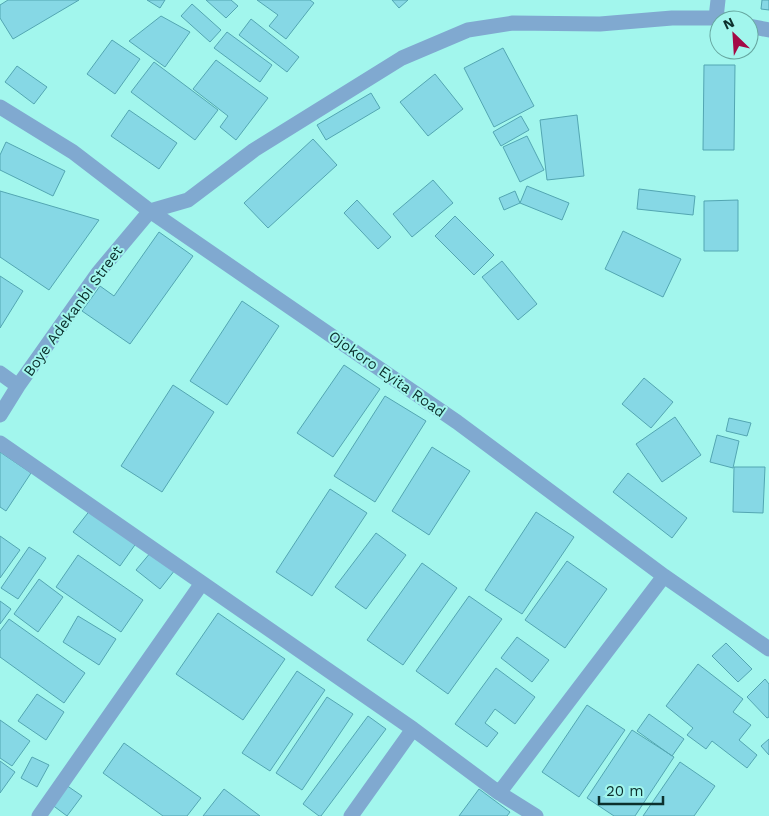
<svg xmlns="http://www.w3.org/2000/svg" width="769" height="816" font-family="'Work Sans',sans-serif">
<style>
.building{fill:#86d8e5;stroke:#53a6b2}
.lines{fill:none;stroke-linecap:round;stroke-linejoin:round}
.minor{stroke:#80a9d0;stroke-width:15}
.labels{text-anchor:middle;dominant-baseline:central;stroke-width:4;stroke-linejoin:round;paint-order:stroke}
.street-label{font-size:15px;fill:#0c302d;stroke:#a2f6ed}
</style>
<rect width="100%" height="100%" fill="#a2f6ed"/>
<!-- building -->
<path class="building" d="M8,0h71l-66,39 -13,-21v-13z
M147,0h18l-5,8z
M206,0h25l7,6 -12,12z
M257,0h53l4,3 -28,36 -17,-13 9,-11z
M392,0h16l-9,8z
M762,0h7v10l-8,-1z
M192,4l29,26 -11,12 -29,-26z
M161,16l29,16 -25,35 -36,-26z
M251,19l48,38 -12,15 -48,-37z
M227,32l45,33 -12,17 -46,-34z
M112,40l28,19 -25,35 -28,-20z
M503,48l31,58 -40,21 -30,-59z
M216,60l52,38 -32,42 -16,-13 8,-11 -35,-27z
M154,62l64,48 -23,30 -64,-48z
M704,65h31l-1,85h-31z
M17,66l30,21 -13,17 -29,-22z
M435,74l28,35 -35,27 -28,-34z
M371,93l9,15 -54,32 -9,-15z
M129,110l48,33 -18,26 -48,-33z
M577,115l7,61 -37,4 -7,-60z
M521,116l8,14 -28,16 -8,-14z
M527,136l17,34 -24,12 -17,-35z
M313,139l24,26 -69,63 -24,-25z
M6,142l59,29 -12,25 -53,-26v-15z
M433,180l20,23 -41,34 -19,-23z
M527,186l42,17 -7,17 -42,-17z
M639,189l56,7 -2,19 -56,-6z
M0,191l99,29 -50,70 -49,-33z
M515,191l5,12 -16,7 -5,-12z
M357,200l34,37 -13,12 -34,-36z
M738,200v51h-34v-50z
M455,216l39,39 -20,20 -39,-39z
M623,231l58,28 -18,38 -58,-28z
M159,232l34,24 -63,88 -48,-33 18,-25 14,10z
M502,261l35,43 -19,16 -36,-43z
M0,276l23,15 -23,37z
M242,301l37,25 -52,79 -37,-24z
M344,365l36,24 -47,68 -36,-24z
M644,378l29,24 -22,26 -29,-24z
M173,385l41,27 -52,80 -41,-26z
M385,396l41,25 -51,81 -41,-26z
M675,417l26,38 -39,27 -26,-38z
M729,418l22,5 -4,13 -21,-5z
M717,435l22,6 -6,27 -23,-6z
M432,447l38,24 -41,64 -37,-24z
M0,452l31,21 -25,38 -6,-4z
M734,467h31l-2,46 -30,-1z
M628,473l59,45 -15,20 -59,-46z
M330,489l37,24 -55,83 -36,-24z
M91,509l46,33 -17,24 -47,-34z
M536,512l38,25 -52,77 -37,-24z
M376,533l30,22 -40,54 -31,-22z
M0,536l20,14 -20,28z
M29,547l17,11 -28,41 -17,-11z
M151,552l24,18 -15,19 -24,-19z
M78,555l65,45 -22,32 -65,-45z
M567,561l40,28 -42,59 -40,-28z
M422,563l35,25 -54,77 -36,-25z
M39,579l24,18 -25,35 -24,-18z
M469,596l33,23 -54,75 -32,-23z
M0,601l11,8 -11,15z
M218,613l67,46 -42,61 -67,-46z
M78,616l38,23 -17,26 -36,-23z
M9,619l76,54 -21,30 -64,-46v-26z
M517,637l32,23 -17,22 -31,-24z
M726,643l26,26 -14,13 -26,-26z
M698,664l45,35 -10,13 18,13 -12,15 18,15 -10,13 -35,-27 -6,8 -19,-14 6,-7 -27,-22z
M496,668l39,29 -20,27 -20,-15 -10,14 13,10 -11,14 -32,-23z
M297,671l28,19 -55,81 -28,-18z
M765,679l4,5v33l-2,1 -20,-21z
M37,694l27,18 -18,28 -28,-19z
M327,697l26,17 -51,76 -26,-17z
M587,705l38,25 -46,67 -37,-25z
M649,714l35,25 -12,17 -35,-25z
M368,716l18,13 -65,87h-2l-16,-12z
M0,720l30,21 -18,25 -12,-8z
M632,730l42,27 -39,59h-21l-27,-18z
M769,739v16l-8,-9z
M124,743l77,55 -14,18h-24l-60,-43z
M32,757l17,8 -12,22 -16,-9z
M0,761l15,11 -15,21z
M680,762l35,24 -21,30h-51z
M66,785l16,11 -15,20 -16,-12z
M224,789l36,27h-57z
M479,789l31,23 -3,4h-48z"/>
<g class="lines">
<!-- minor -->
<path class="minor" d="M716,18l2,-18
M749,26l20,4
M0,107l73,45 77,59 307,211 207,154 105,73
M150,211l38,-11 66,-50 148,-92 66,-28 45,-7 87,1 72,-6h44l9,2
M0,373l18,13
M0,415l18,-29 80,-113 52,-62
M0,443l413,286 86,64 37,23
M499,793l165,-217
M39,816l163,-233
M351,816l62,-87"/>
</g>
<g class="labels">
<!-- street labels -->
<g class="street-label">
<text transform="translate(73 311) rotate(-54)">Boye Adekanbi Street</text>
<text transform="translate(387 374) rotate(35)">Ojokoro Eyita Road</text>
</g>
</g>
<!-- north arrow -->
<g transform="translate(734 35) rotate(335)"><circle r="24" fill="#a2f6ed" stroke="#66a7a0"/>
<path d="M0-4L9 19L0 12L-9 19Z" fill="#a30a46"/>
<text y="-8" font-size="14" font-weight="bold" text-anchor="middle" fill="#0c302d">N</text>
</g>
<!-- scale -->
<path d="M599 796v8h64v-8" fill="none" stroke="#0c302d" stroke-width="2.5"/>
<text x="606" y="796" font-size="15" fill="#0c302d" stroke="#a2f6ed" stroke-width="4" paint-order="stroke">20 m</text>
</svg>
